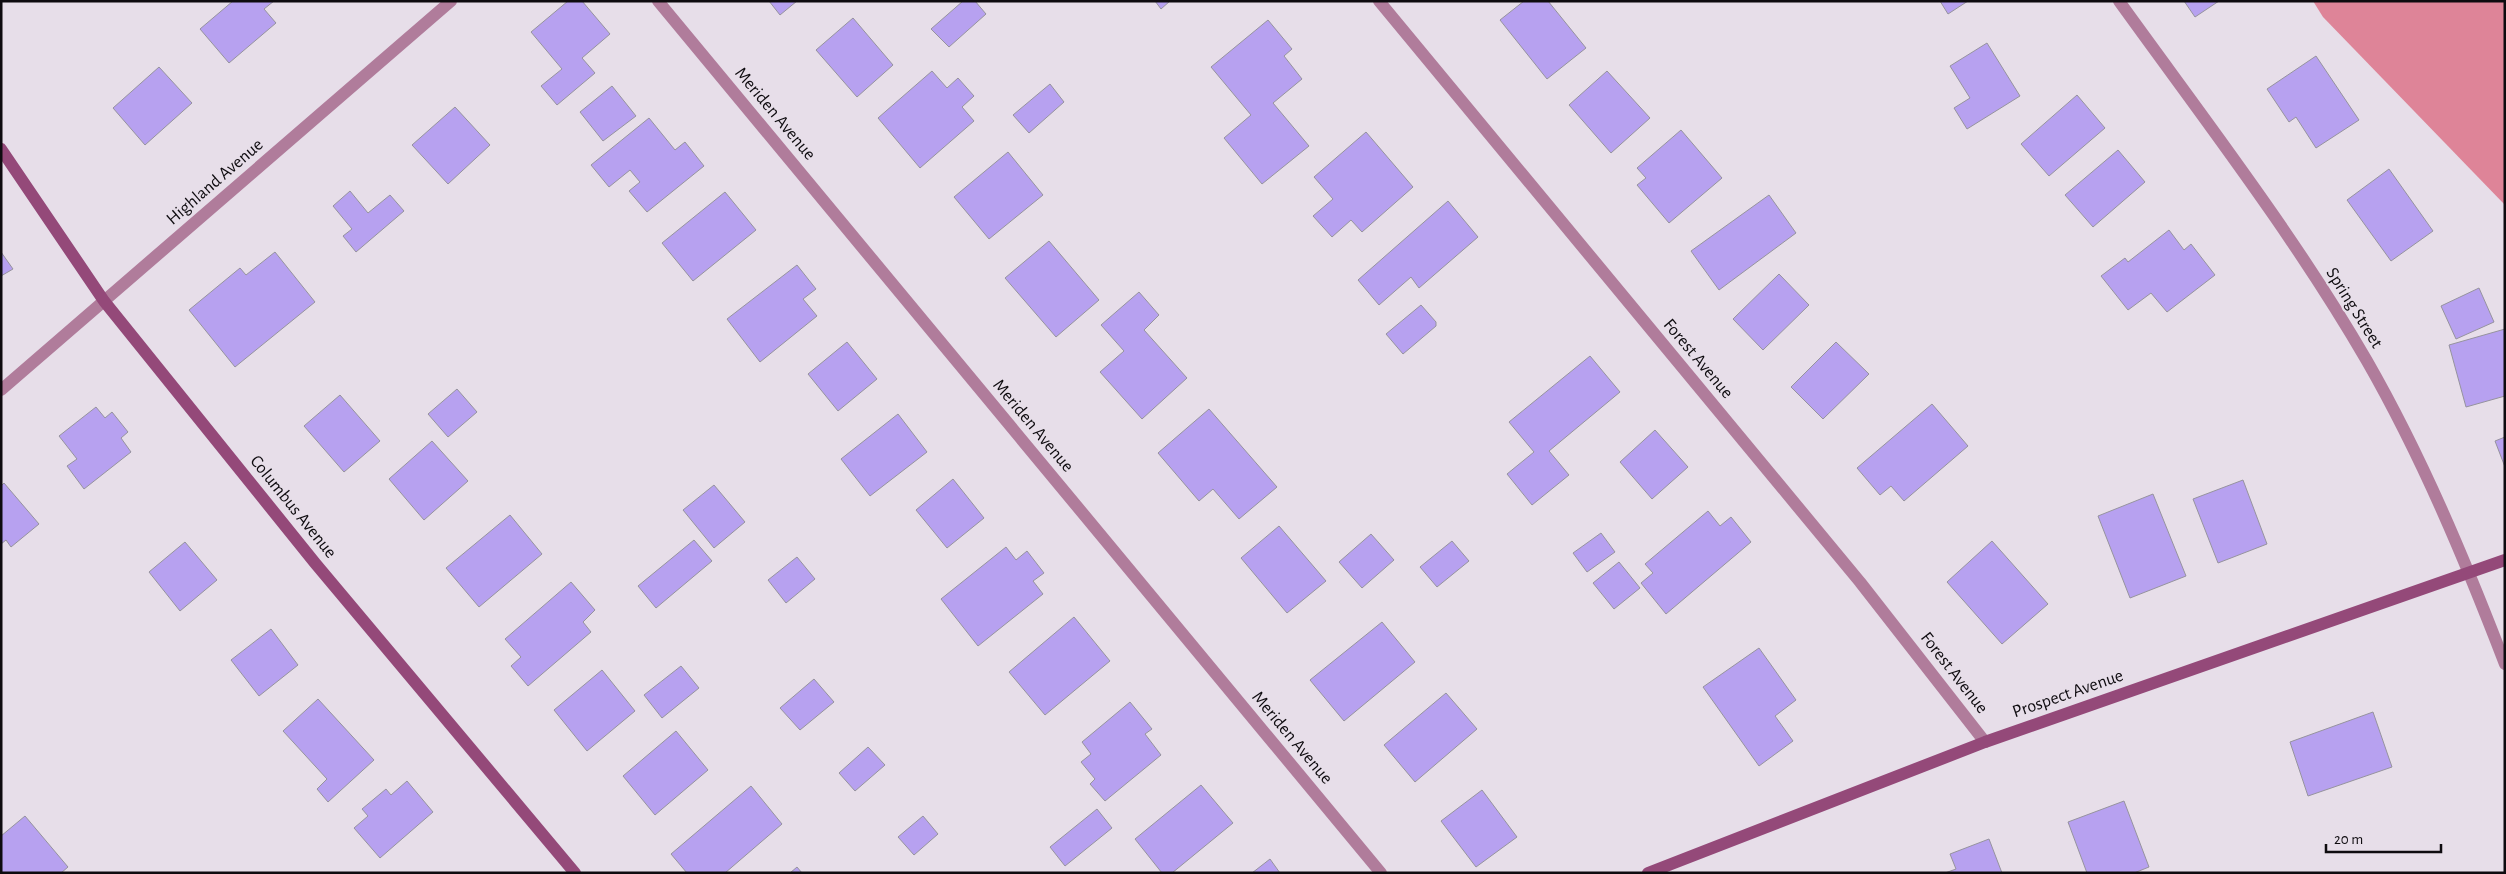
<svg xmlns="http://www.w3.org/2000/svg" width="2506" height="874" font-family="'Alegreya Sans',sans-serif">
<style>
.forest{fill:#de8498}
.building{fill:#b7a1f0;stroke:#96939e}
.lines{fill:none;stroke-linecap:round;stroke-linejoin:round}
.street{stroke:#b07c9b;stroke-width:12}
.secondary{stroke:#944979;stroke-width:12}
.labels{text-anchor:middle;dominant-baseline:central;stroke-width:4.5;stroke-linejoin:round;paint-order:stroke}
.street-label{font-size:18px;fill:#0e0b0f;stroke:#e7dee9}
</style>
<rect width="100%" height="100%" fill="#e7dee9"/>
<!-- forest -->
<path class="forest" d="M2313,1h192v204l-182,-188z"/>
<!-- building -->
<path class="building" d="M233,1h41l-10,8 12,14 -47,40 -29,-34z
M568,1h14l28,33 -28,24 13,15 -38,32 -16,-19 21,-17 -31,-37z
M769,1h28l-17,14z
M963,1h12l11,13 -37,33 -18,-18z
M1155,1h15l-9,8z
M1524,1h24l38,47 -39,31 -47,-59z
M1940,1h28l-20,13z
M2184,1h35l-24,16z
M853,18l40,47 -36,32 -41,-47z
M1268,20l24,29 -8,7 18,23 -29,24 36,43 -47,38 -38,-46 27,-23 -40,-48z
M1987,43l33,53 -53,33 -13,-21 16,-10 -20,-32z
M2316,56l43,64 -43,28 -20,-31 -7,5 -22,-33z
M159,67l33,36 -47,42 -32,-37z
M932,71l15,17 11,-10 16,18 -12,11 12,14 -54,47 -42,-50z
M1607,71l43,47 -39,35 -42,-48z
M1050,84l14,18 -35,31 -16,-18z
M612,86l24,30 -33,25 -23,-29z
M2077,95l28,33 -56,48 -28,-32z
M455,107l35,38 -42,39 -36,-39z
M649,118l26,32 10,-8 19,24 -57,46 -18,-21 11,-9 -10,-12 -21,17 -18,-22z
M1681,130l41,48 -53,45 -32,-38 9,-7 -9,-10z
M1366,132l47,55 -51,45 -11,-12 -19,17 -19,-21 20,-17 -19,-22z
M2118,150l27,32 -52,45 -28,-32z
M1008,152l35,43 -54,44 -35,-42z
M2389,169l44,62 -42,30 -44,-61z
M350,191l18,22 22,-18 14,16 -48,41 -13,-16 9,-7 -19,-23z
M725,192l31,38 -63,51 -31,-38z
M1769,195l27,38 -77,57 -28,-39z
M1448,201l30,36 -59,51 -8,-11 -32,28 -21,-25z
M2169,230l15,20 7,-6 24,31 -48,37 -16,-19 -23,17 -27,-34 24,-18 3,4z
M1049,241l50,59 -43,37 -51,-59z
M1,252l12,17 -12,7z
M275,252l40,50 -80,65 -46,-57 51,-42 6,7z
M797,265l19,24 -13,10 14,17 -57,46 -33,-43z
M1779,274l30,31 -46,45 -30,-31z
M2479,288l15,34 -38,17 -15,-33z
M1139,292l20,23 -15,15 43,48 -45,41 -42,-47 24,-21 -23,-26z
M1421,305l15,17v4l-33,28 -17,-20z
M2505,329v67l-39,11 -17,-62z
M847,342l30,37 -39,32 -30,-37z
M1836,342l33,32 -46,45 -32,-32z
M1590,356l30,36 -71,59 20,24 -37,30 -25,-31 27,-22 -25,-30z
M457,389l20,23 -29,25 -20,-23z
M340,395l40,46 -36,31 -40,-46z
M1932,404l36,42 -64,55 -13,-15 -11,9 -23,-27z
M96,407l9,11 7,-6 16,20 -7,6 10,14 -47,37 -17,-23 10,-7 -18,-23z
M1209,409l68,78 -38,32 -26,-30 -14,12 -41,-48z
M898,414l29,38 -57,44 -29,-37z
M1655,430l33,37 -36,32 -32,-37z
M2505,437v30l-10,-26z
M432,441l36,40 -44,39 -35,-41z
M953,479l31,39 -37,30 -31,-38z
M2243,480l24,64 -49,19 -25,-64z
M4,483l35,41 -28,23 -5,-7 -5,4v-58z
M714,485l31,37 -31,26 -31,-38z
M2153,494l33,82 -56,22 -32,-82z
M1708,511l12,15 11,-9 20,25 -85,72 -25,-31 12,-10 -8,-9z
M510,515l32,39 -63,53 -33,-39z
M1279,526l47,55 -39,32 -46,-55z
M1601,533l14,19 -28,20 -14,-19z
M1371,534l23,26 -32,28 -23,-26z
M694,540l18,21 -56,47 -18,-22z
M1452,541l17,20 -32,26 -17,-20z
M1992,541l56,63 -46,40 -55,-62z
M185,542l32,38 -37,31 -31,-39z
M1006,547l10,13 11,-9 17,22 -11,8 10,13 -65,52 -37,-47z
M797,557l18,22 -29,24 -18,-23z
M1619,562l21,26 -26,21 -21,-26z
M571,582l24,28 -12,12 8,10 -63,54 -17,-20 10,-9 -16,-18z
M1074,617l36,44 -65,54 -36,-43z
M1382,622l33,40 -71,59 -34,-41z
M271,629l27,36 -39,31 -28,-36z
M1759,648l37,52 -21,16 18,25 -34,25 -56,-79z
M681,666l18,22 -37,30 -18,-23z
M602,670l33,41 -48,40 -33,-41z
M814,679l20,23 -34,28 -20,-22z
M1446,693l31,36 -62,53 -31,-37z
M318,699l56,61 -46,42 -11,-13 10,-10 -44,-48z
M1130,702l22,27 -7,5 16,21 -56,46 -15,-17 5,-5 -14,-17 10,-8 -9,-12z
M2373,712l19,55 -84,29 -18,-54z
M676,731l32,39 -53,45 -32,-39z
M868,747l17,18 -30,26 -16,-18z
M407,781l26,31 -53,46 -26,-30 14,-12 -6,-7 24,-20 5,6z
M1201,785l32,38 -61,50h-10l-27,-34z
M751,786l31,38 -57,49h-38l-16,-19z
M1482,790l35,47 -41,30 -35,-46z
M2124,801l25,66 -15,6h-47l-19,-51z
M1097,809l15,19 -47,38 -15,-19z
M25,816l43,51 -7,6h-60v-37z
M923,816l15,18 -24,21 -16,-18z
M1989,839l13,34h-57l11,-4 -6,-15z
M1270,859l10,14h-28z
M797,867l5,6h-12z"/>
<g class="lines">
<!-- street -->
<path class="street" d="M658,1l723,872
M1379,1l481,581 125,160
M2119,1c85,118 175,234 248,360 55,96 98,199 138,303
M1,390l450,-389"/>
<!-- secondary -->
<path class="secondary" d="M1,149l103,152 211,262 260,310
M1648,873l337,-131 520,-182"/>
</g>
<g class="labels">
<!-- street labels -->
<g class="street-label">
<text transform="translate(775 114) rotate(50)">Meriden Avenue</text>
<text transform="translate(215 182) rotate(-41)">Highland Avenue</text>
<text transform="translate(2354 308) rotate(58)">Spring Street</text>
<text transform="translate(1698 359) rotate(50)">Forest Avenue</text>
<text transform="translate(1033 426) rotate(50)">Meriden Avenue</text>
<text transform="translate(293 507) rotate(51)">Columbus Avenue</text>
<text transform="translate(1954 673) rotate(52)">Forest Avenue</text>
<text transform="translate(2068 694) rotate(-19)">Prospect Avenue</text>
<text transform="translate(1292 738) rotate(50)">Meriden Avenue</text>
</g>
</g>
<!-- border -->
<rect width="2506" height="874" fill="none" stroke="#0e0b0f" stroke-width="5"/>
<!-- scale -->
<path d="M2326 844v8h115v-8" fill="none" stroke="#0e0b0f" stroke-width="2.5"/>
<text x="2334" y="844" font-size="15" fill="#0e0b0f" stroke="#e7dee9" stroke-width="4" paint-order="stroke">20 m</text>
</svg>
